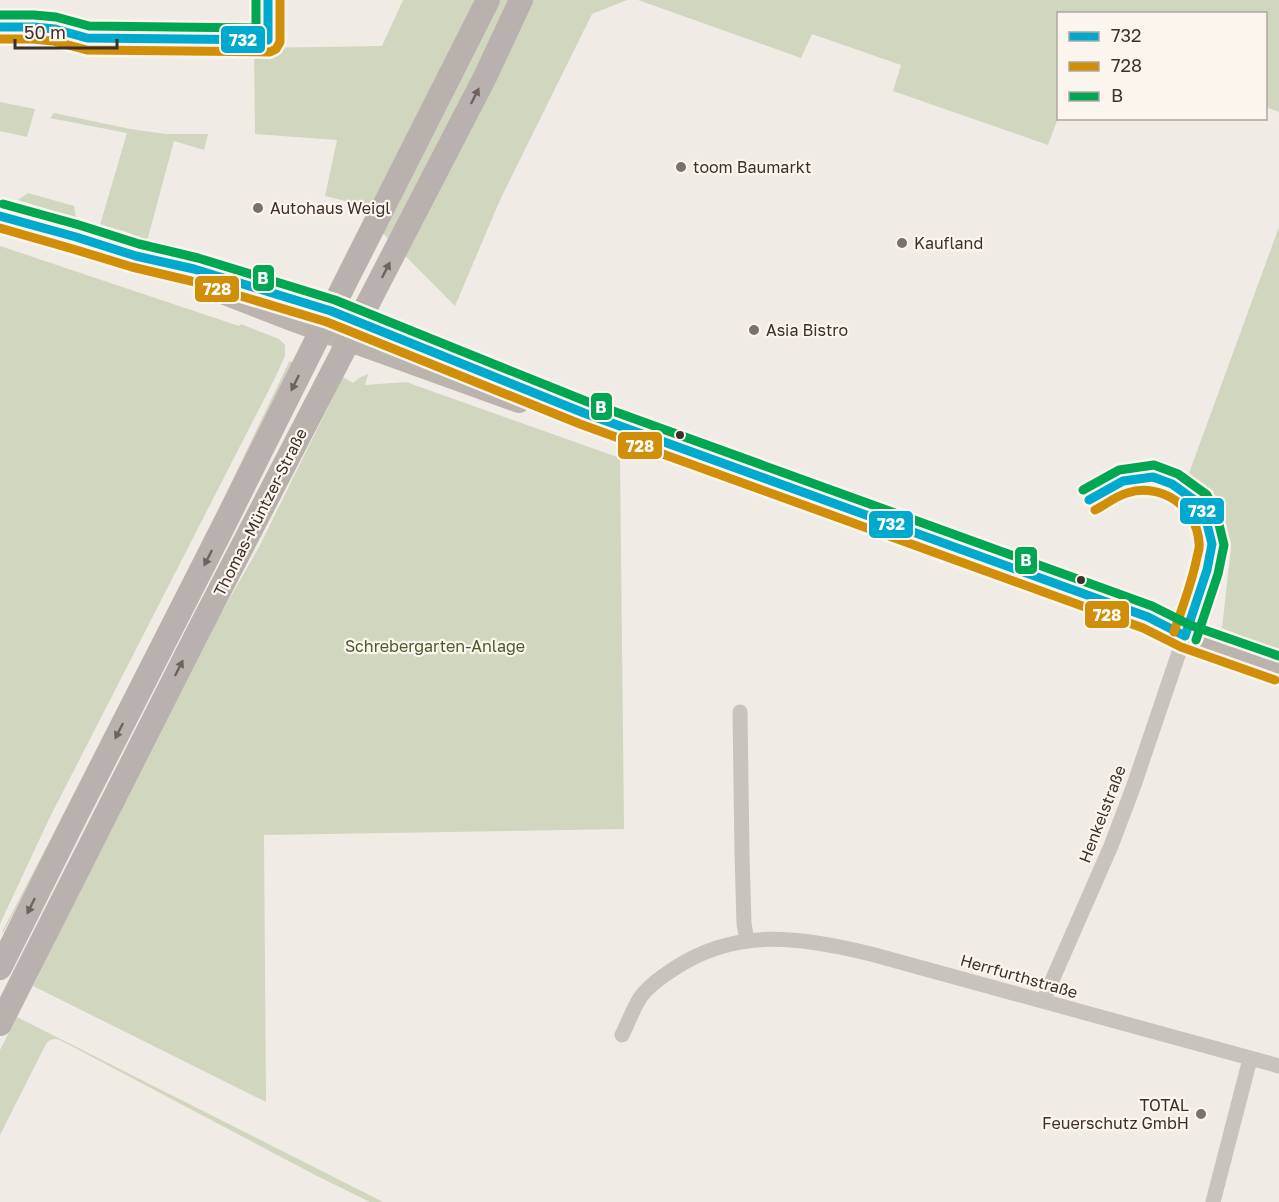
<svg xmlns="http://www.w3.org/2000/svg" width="1279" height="1202" font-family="'Golos Text',sans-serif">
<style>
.green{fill:#d1d6bf}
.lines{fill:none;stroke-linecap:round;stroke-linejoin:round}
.street{stroke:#c9c3be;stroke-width:15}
.secondary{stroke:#bab3ae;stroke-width:22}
.primary{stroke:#b8b1ad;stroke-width:24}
.bus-1-casing{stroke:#fbf5ee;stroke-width:14}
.bus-2-casing{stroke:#fbf5ee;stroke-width:14}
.bus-3-casing{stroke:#fbf5ee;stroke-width:14}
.bus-1{stroke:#00a9ce;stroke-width:9}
.bus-2{stroke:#d18e09;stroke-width:9}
.bus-3{stroke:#00a651;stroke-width:9}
.oneway{fill:#6d645f}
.poi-dot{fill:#7a716c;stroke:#fbf5ee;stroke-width:2}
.bus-dot{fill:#3b302b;stroke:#fbf5ee;stroke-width:2}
.labels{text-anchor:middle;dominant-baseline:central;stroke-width:4.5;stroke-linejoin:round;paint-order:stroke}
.poi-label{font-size:16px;fill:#3b302b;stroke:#fbf5ee;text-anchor:start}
.street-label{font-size:16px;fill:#3b302b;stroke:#fbf5ee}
.park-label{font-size:16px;fill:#4a5a2e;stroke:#fbf5ee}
.line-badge{stroke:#fbf5ee;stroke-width:2}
.badge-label{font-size:16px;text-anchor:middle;font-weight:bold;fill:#fff}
</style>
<rect width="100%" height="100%" fill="#f0ebe5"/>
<!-- green -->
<path class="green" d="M403,0h224l-35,14 -92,186 -45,106 -102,-103 -28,-7 12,-56 -82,-6 -1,-86 128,-2z
M638,0h641v112l-13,-5v-93h-208v104l-10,27 -155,-54 8,-26 -89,-31 -11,24z
M0,102l35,7 -8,28 -27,-6z
M54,113l76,16 36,5h42l-4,16 -30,-9 -27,100 -23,-10 -24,-6 27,-92 -77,-15z
M28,193l46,13 2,12 -58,-18z
M1279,227v424l-57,-23 9,-80 -15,-41 -28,-31z
M0,246l239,80 2,-2 38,15 6,6v11l-10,22 -226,441 -49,105z
M293,361l-6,16 -205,407 -79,149 -1,-1 83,-159 134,-265 70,-146z
M368,374l-3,11 41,-3 214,76 4,371 -360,6 2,267 -233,-116 145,-297 81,-142 84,-170 10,6 6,-5z
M17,1017l366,185h-13l-55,-27 -255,-135c-7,-2 -10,-1 -14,4l-46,91v-85z"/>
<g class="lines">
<!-- street -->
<path class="street" d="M740,712l2,141 2,71 3,16
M1043,1001l68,-155 23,-61 73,-215 5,-26 -7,-28 -8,-14 -25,-18
M622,1035c6,-12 11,-26 18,-37 8,-12 23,-22 35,-30 63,-41 127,-31 196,-14l408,112
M1213,1202l37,-143"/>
<!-- secondary -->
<path class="secondary" d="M0,216l76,21 60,19 58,13 137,42 253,102 564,204 37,19 94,33
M209,288l85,33 225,81"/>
<!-- primary -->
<path class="primary" d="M0,968l76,-152 148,-291 123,-246 141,-279
M0,1024l199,-394 286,-553 36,-77"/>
<!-- bus-1 casing -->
<g class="bus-1-casing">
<path id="bus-1" d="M0,27h34l21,2 32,9 181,2v-40
M0,216l76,21 60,19 58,13 137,42 253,102 564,204 37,19
M1089,500l34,-19 30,-4 19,7 25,18 8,14 7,28 -5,26 -22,66"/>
</g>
<!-- bus-2 casing -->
<g class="bus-2-casing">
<path id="bus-2" d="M0,39h33l20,2 34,9 183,2 6,-3 4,-7v-42
M0,228l73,21 59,18 59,14 136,41 253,102 563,204 38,19 94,33
M1095,510c10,-5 21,-14 32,-17 35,-11 70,14 72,50 1,5 -1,10 -2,14 -5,26 -15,51 -23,75"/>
</g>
<!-- bus-3 casing -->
<g class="bus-3-casing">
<path id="bus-3" d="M0,15h34l22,2 33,9 167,2v-28
M3,204l76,21 60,19 59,14 137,42 253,102 564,204 38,19 89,31
M1083,490l36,-20 35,-5 24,9 29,21 9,17 8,33 -6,29 -22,66"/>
</g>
<!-- bus-1 -->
<use href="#bus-1" class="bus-1"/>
<!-- bus-2 -->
<use href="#bus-2" class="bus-2"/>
<!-- bus-3 -->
<use href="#bus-3" class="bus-3"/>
</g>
<!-- one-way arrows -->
<defs><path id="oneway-solid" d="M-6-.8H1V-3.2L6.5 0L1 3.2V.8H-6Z" transform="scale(1.5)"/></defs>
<g class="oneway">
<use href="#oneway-solid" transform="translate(475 96) rotate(-63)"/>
<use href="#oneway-solid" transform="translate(386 270) rotate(-63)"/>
<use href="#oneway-solid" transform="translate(295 383) rotate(116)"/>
<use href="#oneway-solid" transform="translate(208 558) rotate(117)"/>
<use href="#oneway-solid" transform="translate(179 668) rotate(-63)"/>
<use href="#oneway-solid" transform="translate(119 731) rotate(117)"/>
<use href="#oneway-solid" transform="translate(31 906) rotate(116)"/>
</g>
<!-- markers -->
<g class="poi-dot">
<circle cx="681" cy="167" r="6"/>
<circle cx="258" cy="208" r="6"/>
<circle cx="902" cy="243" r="6"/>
<circle cx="754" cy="330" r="6"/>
<circle cx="1201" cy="1114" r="6"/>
</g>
<g class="bus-dot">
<circle cx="680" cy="435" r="5"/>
<circle cx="1081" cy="580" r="5"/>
</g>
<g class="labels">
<!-- poi labels -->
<g class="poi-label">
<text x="693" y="167">toom Baumarkt</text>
<text x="270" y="208">Autohaus Weigl</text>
<text x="914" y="243">Kaufland</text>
<text x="766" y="330">Asia Bistro</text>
<text x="1189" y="1105" text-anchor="end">TOTAL<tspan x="1189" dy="18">Feuerschutz GmbH</tspan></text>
</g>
<!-- street labels -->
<g class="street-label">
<text transform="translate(260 512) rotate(-63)">Thomas-Müntzer-Straße</text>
<text transform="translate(1102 814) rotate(-69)">Henkelstraße</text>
<text transform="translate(1019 976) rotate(16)">Herrfurthstraße</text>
</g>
<!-- park labels -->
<g class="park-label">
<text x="435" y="646">Schrebergarten-Anlage</text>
</g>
</g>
<g class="line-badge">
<rect x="220" y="25" width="46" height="29" rx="6" fill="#00a9ce"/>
<rect x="252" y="264" width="23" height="28" rx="6" fill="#00a651"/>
<rect x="194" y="275" width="46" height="28" rx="6" fill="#d18e09"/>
<rect x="590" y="392" width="23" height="29" rx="6" fill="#00a651"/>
<rect x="617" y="431" width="46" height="29" rx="6" fill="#d18e09"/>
<rect x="1179" y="497" width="46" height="28" rx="6" fill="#00a9ce"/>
<rect x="868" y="510" width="46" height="29" rx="6" fill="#00a9ce"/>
<rect x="1014" y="546" width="24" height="29" rx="6" fill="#00a651"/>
<rect x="1084" y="600" width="46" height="29" rx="6" fill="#d18e09"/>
</g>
<g class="badge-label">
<text x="243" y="46">732</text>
<text x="263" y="284">B</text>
<text x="217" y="295">728</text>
<text x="601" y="413">B</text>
<text x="640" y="452">728</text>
<text x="1202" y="517">732</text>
<text x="891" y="530">732</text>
<text x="1026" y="566">B</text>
<text x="1107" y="621">728</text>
</g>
<!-- legend -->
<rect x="1057" y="12" width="210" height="108" fill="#fbf5ee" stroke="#aea6a0" stroke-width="1.5"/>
<rect x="1069" y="32" width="30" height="9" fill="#00a9ce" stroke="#aea6a0" stroke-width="1.5"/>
<text x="1111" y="42" font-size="18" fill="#3b302b">732</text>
<rect x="1069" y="62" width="30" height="9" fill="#d18e09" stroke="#aea6a0" stroke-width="1.5"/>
<text x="1111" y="72" font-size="18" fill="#3b302b">728</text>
<rect x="1069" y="92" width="30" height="9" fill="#00a651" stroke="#aea6a0" stroke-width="1.5"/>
<text x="1111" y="102" font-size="18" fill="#3b302b">B</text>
<!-- scale -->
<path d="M15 39v9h102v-9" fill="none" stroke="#3b302b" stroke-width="3"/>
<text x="24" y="39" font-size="18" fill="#3b302b" stroke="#fbf5ee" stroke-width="4.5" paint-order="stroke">50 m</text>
</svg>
